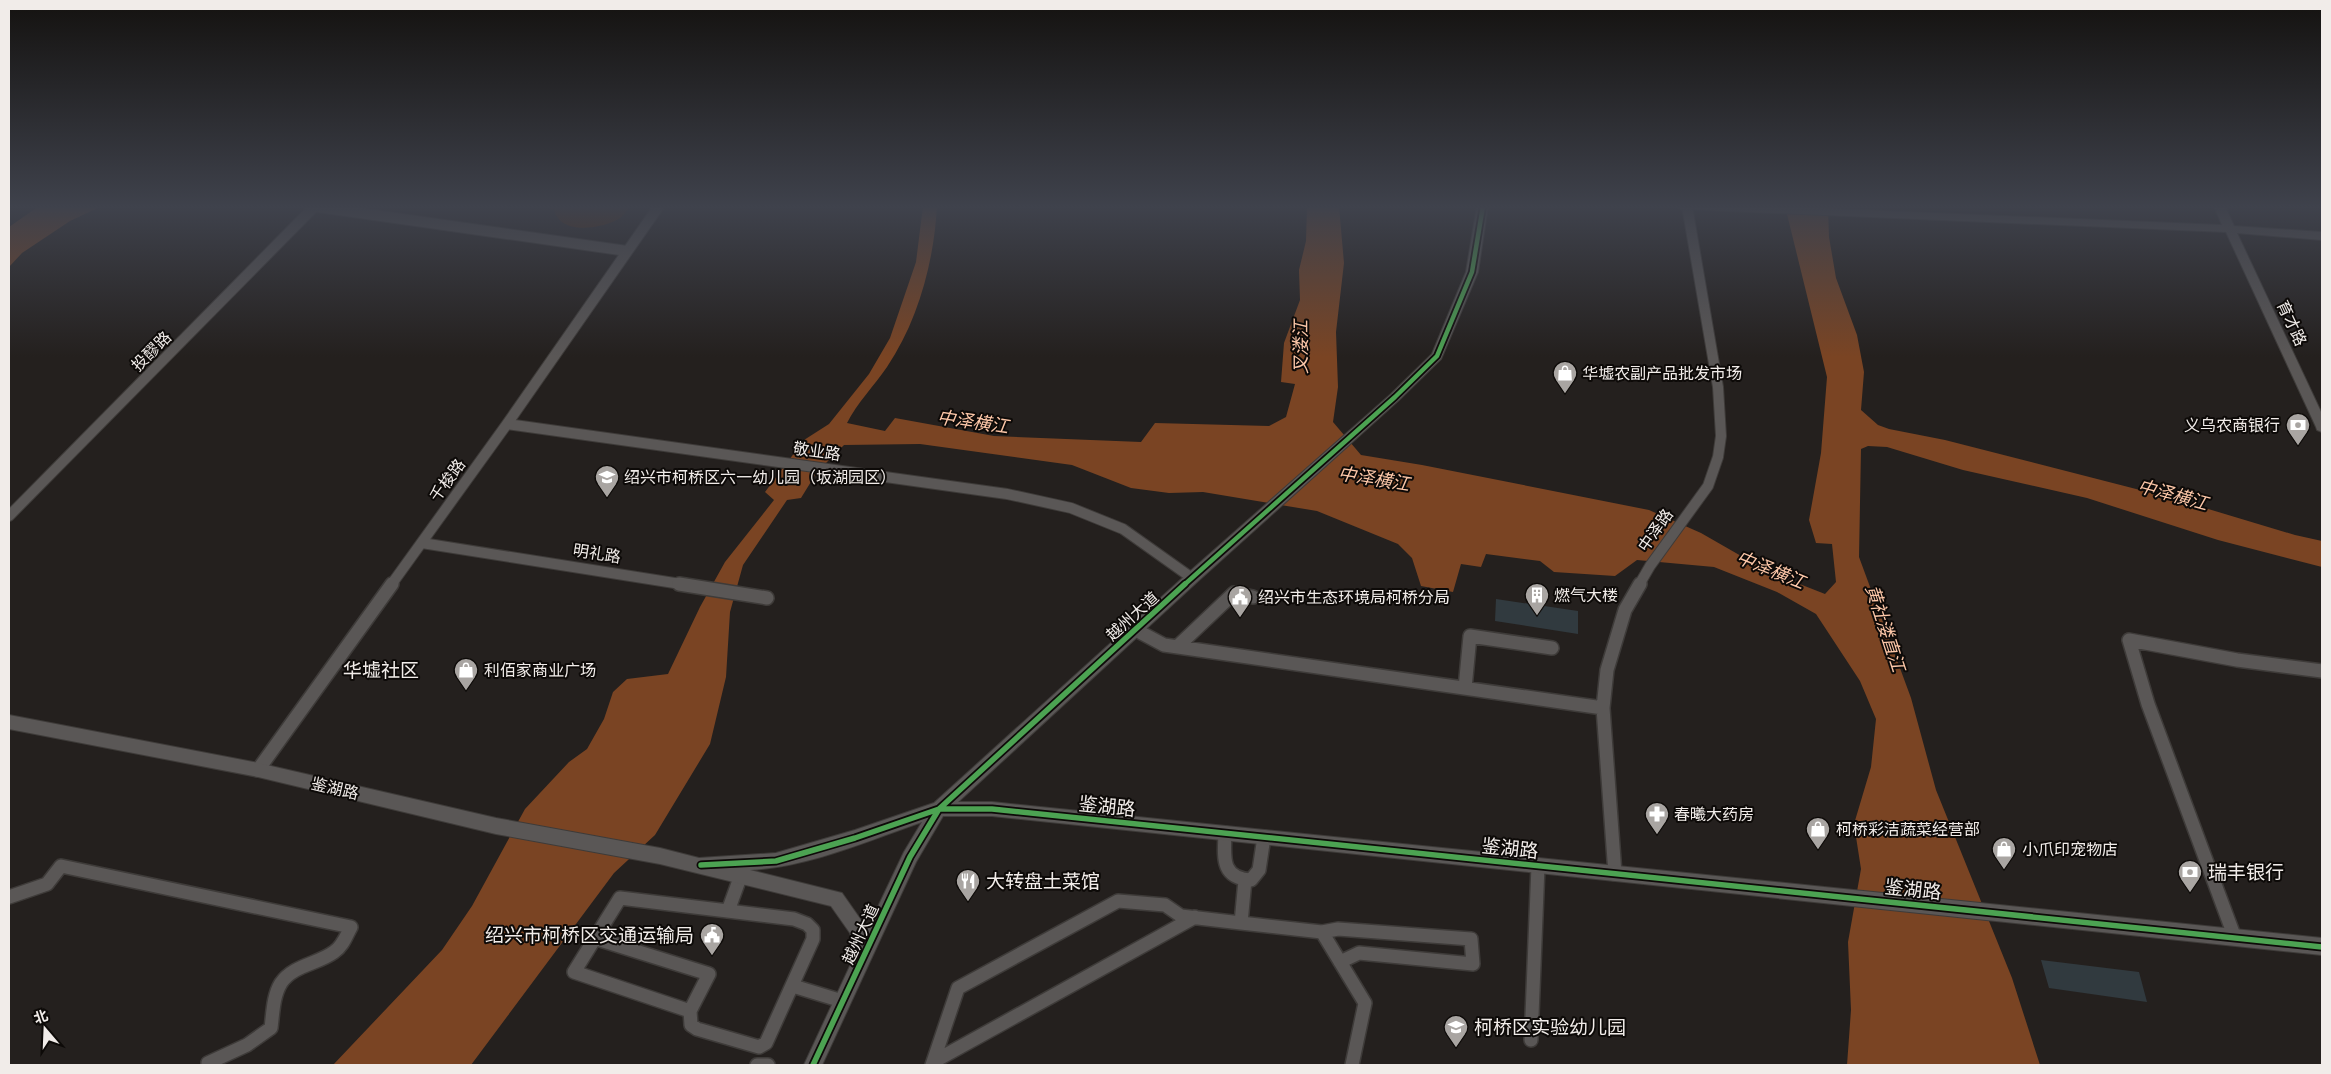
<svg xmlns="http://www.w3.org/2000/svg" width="2331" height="1074" font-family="'Noto Serif','Noto Sans SC',serif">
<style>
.green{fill:#512404}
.water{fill:#7a4423}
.building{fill:#313a3f}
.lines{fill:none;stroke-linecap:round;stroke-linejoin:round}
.minor-far1-casing{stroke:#3e3b39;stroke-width:12}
.minor-casing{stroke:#3e3b39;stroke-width:16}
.tertiary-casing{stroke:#3e3b39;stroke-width:2}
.minor-far1{stroke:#5a5756;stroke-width:10}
.minor{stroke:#5a5756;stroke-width:13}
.tertiary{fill:#5a5756;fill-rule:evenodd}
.cycleway-far1-casing{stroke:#0d0a08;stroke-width:8}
.cycleway-casing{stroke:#0d0a08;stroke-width:9}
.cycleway-far1{stroke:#4ca352;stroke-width:4.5}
.cycleway{stroke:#4ca352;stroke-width:5.5}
.labels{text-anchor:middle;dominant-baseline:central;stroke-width:4;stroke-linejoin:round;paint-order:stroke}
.street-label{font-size:16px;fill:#f1ece9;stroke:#0d0a08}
.poi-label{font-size:16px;fill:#f1ece9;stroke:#0d0a08;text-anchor:start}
.water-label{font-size:18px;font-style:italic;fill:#fdc7a8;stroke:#0d0a08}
.quarter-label{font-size:19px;fill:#f1ece9;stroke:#0d0a08}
.near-street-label{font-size:19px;fill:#f1ece9;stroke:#0d0a08}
.near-poi-label{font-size:19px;fill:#f1ece9;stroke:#0d0a08;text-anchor:start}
</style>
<rect width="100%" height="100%" fill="#24201e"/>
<!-- green -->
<path class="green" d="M551,206h79c-3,4 -6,9 -10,12 -17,11 -61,18 -66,-9h-5z"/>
<!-- water -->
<path class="water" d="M39,206h63l-32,15 -48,32 -13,14v-40z
M923,206h14c-3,56 -19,115 -50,161 -13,19 -30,36 -40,56l38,8 10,-13 99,18 147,6 14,-19 114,3 17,-9 9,-33 -14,-2 3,-39 16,-43 -1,-30 7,-29 1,-35h32l5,57 -8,69 2,55 -5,35 28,33 61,10 227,45 52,23 68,39 56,22 11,-12 -4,-38 -16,-1 -7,-23 12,-67 6,-76 -42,-171h43l1,31 7,41 21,57 7,37 -3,38 17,15 11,4 56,11 230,59 120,36 27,6v26l-104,-27 -131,-42 -124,-28 -76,-23 -19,-1 -7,3 -2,108 52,141 25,92 76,188 28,87h-193l4,-55 -3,-68 13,-73 -7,-45 17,-57 5,-48 -16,-38 -44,-67 -39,-22 -63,-25 -77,-7 -22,16 -61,-4 -14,-11 -54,-7 -5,13 -20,-3 -8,28 -32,-6 -9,-28 -14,-14 -81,-33 -114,-19 -34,1 -38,-5 -59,-23 -152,-21 -76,1 -27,27 -16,26 -14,2 -44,65 -13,47 -4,65 -16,67 -55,91 -41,38 -143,192h-138l109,-115 30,-44 53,-97 44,-47 18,-13 17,-30 9,-27 14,-13 41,-5 32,-67 25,-45 49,-62 -9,-8 39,-52 25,-16 40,-50 21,-36 26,-76z"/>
<!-- building -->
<path class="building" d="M1496,599l82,12v23l-83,-13z
M2041,960l98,12 8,30 -98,-14z"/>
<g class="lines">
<!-- minor-far1 casing -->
<g class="minor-far1-casing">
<path id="minor-far1" d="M311,206l316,45
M507,424l500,70 64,14 52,21 69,49
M9,516l306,-310
M422,543l265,42
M391,585l116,-161 152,-218
M1639,585l11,-19 58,-80 10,-29 3,-21 -3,-49 -31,-181"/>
</g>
<!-- minor casing -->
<g class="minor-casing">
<path id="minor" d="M679,584l88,14
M1136,630l28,15 439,63
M1178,646l56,-53 19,4
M1465,688l5,-52 82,12
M258,770l134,-186
M1225,833c-1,25 -4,45 26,47l8,-10 5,-33
M1615,874l-12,-166 4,-38 18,-60 15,-26
M1245,880l-4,43 81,9 43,71 -13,62
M9,897l38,-13 14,-18 290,61c-5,9 -8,19 -17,25 -16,12 -41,13 -53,31 -8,13 -8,30 -10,45l-24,17 -39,18v2
M620,898l174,21 13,5 6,6v9l-47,104 -7,4 -62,-18 -6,-4 -1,-14 -116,-39z
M728,911l13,-36
M1322,932l16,-3 133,10 2,25 -114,-11 -19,9
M594,938l115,36 -19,37
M2235,938l-87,-234 -19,-64 108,20 85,11
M793,986l49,15
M1531,1040l7,-174
M933,1062l262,-145
M757,1065h11
M932,1065l26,-77 160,-87 47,4 16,11 60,7"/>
</g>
<!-- tertiary casing -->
<g class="tertiary-casing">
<path id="tertiary" d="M1477,206h11l-10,66 -37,87 -42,41 -202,182 -239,220h34l1330,136v17l-1330,-139h-49l-27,46 -94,203h-18l52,-112 -6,-20 -19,-27 -171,-42 -164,-30 -238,-57 -249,-48v-14l249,48 238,55 164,30 39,10 77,-5 79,-23 79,-27 253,-229 204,-180 41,-40 34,-82zM922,822l-18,30 -38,80 -3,-9 -21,-30 -92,-23c59,-3 117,-29 172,-48z
M1676,206h92l454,19 -8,-19h11l9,20 88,6v8l-85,-7 85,181v18l-5,-2 -1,-3 -90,-195 -545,-23z"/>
</g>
<!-- minor-far1 -->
<use href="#minor-far1" class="minor-far1"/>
<!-- minor -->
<use href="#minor" class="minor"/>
<!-- tertiary -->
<use href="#tertiary" class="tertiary"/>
<!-- cycleway-far1 casing -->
<g class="cycleway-far1-casing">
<path id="cycleway-far1" d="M1184,585l211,-188 42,-41 35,-84 11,-66"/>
</g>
<!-- cycleway casing -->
<g class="cycleway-casing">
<path id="cycleway" d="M701,865l75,-4 79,-23 84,-29h53l1330,138
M813,1065l97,-208 29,-48 246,-225"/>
</g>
<!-- cycleway-far1 -->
<use href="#cycleway-far1" class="cycleway-far1"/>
<!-- cycleway -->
<use href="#cycleway" class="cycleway"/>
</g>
<!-- sky -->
<linearGradient id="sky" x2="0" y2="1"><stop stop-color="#141210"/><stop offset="0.58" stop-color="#3f424c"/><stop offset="1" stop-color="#3f424c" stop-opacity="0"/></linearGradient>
<rect width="2331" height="357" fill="url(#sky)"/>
<!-- icons -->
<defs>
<g id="shop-pin" transform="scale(1.25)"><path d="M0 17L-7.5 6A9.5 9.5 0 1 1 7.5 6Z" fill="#a9a5a2" stroke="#0d0a08"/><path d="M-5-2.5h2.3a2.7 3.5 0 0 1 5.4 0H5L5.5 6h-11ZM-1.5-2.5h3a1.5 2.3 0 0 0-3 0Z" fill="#fff"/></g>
<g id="bank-pin" transform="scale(1.25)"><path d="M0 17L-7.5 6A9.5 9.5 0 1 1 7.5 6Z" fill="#a9a5a2" stroke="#0d0a08"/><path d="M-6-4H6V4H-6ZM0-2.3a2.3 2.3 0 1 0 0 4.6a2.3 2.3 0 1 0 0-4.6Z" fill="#fff"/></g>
<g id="school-pin" transform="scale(1.25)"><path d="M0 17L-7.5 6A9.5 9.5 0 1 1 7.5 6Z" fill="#a9a5a2" stroke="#0d0a08"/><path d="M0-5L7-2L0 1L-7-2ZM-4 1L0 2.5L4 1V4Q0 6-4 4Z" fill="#fff"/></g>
<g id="building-pin" transform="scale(1.25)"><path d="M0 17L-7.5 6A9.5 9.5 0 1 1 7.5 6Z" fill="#a9a5a2" stroke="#0d0a08"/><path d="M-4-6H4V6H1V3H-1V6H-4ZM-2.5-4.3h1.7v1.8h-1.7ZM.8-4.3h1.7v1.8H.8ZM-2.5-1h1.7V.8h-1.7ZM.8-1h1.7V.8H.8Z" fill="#fff"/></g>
<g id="civic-pin" transform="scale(1.25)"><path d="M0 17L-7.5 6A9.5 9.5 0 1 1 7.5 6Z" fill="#a9a5a2" stroke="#0d0a08"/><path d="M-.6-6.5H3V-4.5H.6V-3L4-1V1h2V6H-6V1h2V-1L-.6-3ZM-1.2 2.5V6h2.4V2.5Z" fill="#fff"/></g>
<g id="pharmacy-pin" transform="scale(1.25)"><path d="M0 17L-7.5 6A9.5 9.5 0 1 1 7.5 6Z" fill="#a9a5a2" stroke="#0d0a08"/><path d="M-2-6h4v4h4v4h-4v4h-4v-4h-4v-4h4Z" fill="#fff"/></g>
<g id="restaurant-pin" transform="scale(1.25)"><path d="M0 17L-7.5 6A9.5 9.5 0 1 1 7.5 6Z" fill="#a9a5a2" stroke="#0d0a08"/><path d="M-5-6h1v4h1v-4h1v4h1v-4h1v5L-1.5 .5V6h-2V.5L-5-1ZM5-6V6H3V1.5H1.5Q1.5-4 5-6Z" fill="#fff"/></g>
</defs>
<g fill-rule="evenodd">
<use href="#shop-pin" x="1565" y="373"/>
<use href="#bank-pin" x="2298" y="425"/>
<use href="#school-pin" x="607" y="477"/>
<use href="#building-pin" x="1537" y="595"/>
<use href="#civic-pin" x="1240" y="597"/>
<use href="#shop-pin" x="466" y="670"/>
<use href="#pharmacy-pin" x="1657" y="814"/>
<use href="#shop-pin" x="1818" y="829"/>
<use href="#shop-pin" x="2004" y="849"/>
<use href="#bank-pin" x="2190" y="872"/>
<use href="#restaurant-pin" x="968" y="881"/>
<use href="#civic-pin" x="712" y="935"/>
<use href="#school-pin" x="1456" y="1027"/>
</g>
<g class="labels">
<!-- street labels -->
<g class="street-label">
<text transform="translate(2292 323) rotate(65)">育才路</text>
<text transform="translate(151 351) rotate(-45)">投醪路</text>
<text transform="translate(817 451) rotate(8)">敬业路</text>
<text transform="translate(447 480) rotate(-54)">千梭路</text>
<text transform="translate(1655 530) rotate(-55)">中泽路</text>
<text transform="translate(597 553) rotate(9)">明礼路</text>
<text transform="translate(1132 616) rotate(-42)">越州大道</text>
<text transform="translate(335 788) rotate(13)">鉴湖路</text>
<text transform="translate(860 934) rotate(-65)">越州大道</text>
</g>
<!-- poi labels -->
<g class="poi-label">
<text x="1582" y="373">华墟农副产品批发市场</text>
<text x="2280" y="425" text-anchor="end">义乌农商银行</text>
<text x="624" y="477">绍兴市柯桥区六一幼儿园（坂湖园区）</text>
<text x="1554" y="595">燃气大楼</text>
<text x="1258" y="597">绍兴市生态环境局柯桥分局</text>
<text x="484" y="670">利佰家商业广场</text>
<text x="1674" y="814">春曦大药房</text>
<text x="1836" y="829">柯桥彩洁蔬菜经营部</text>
<text x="2022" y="849">小爪印宠物店</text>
</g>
<!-- water labels -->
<g class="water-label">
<text transform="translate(1300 347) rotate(-90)">叉溇江</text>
<text transform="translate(973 421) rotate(8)">中泽横江</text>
<text transform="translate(1374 478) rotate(9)">中泽横江</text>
<text transform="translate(2173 494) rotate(15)">中泽横江</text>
<text transform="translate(1771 569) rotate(22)">中泽横江</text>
<text transform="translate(1886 628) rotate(72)">黄社溇直江</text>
</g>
<!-- quarter labels -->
<g class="quarter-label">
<text x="381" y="670">华墟社区</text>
</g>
<!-- near-street labels -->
<g class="near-street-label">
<text transform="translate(1107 806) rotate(6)">鉴湖路</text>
<text transform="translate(1510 848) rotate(6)">鉴湖路</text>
<text transform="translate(1913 889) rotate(6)">鉴湖路</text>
</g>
<!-- near-poi labels -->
<g class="near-poi-label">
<text x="2208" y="872">瑞丰银行</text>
<text x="986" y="881">大转盘土菜馆</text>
<text x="694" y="935" text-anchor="end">绍兴市柯桥区交通运输局</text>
<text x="1474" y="1027">柯桥区实验幼儿园</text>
</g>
</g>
<!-- border -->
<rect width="2331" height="1074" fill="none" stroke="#f1ece9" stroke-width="20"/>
<!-- north arrow -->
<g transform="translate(45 1029) rotate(341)" stroke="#0d0a08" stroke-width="4" paint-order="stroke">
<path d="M0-4L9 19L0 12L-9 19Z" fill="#f1ece9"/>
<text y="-8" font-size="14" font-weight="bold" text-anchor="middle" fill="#f1ece9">北</text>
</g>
</svg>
